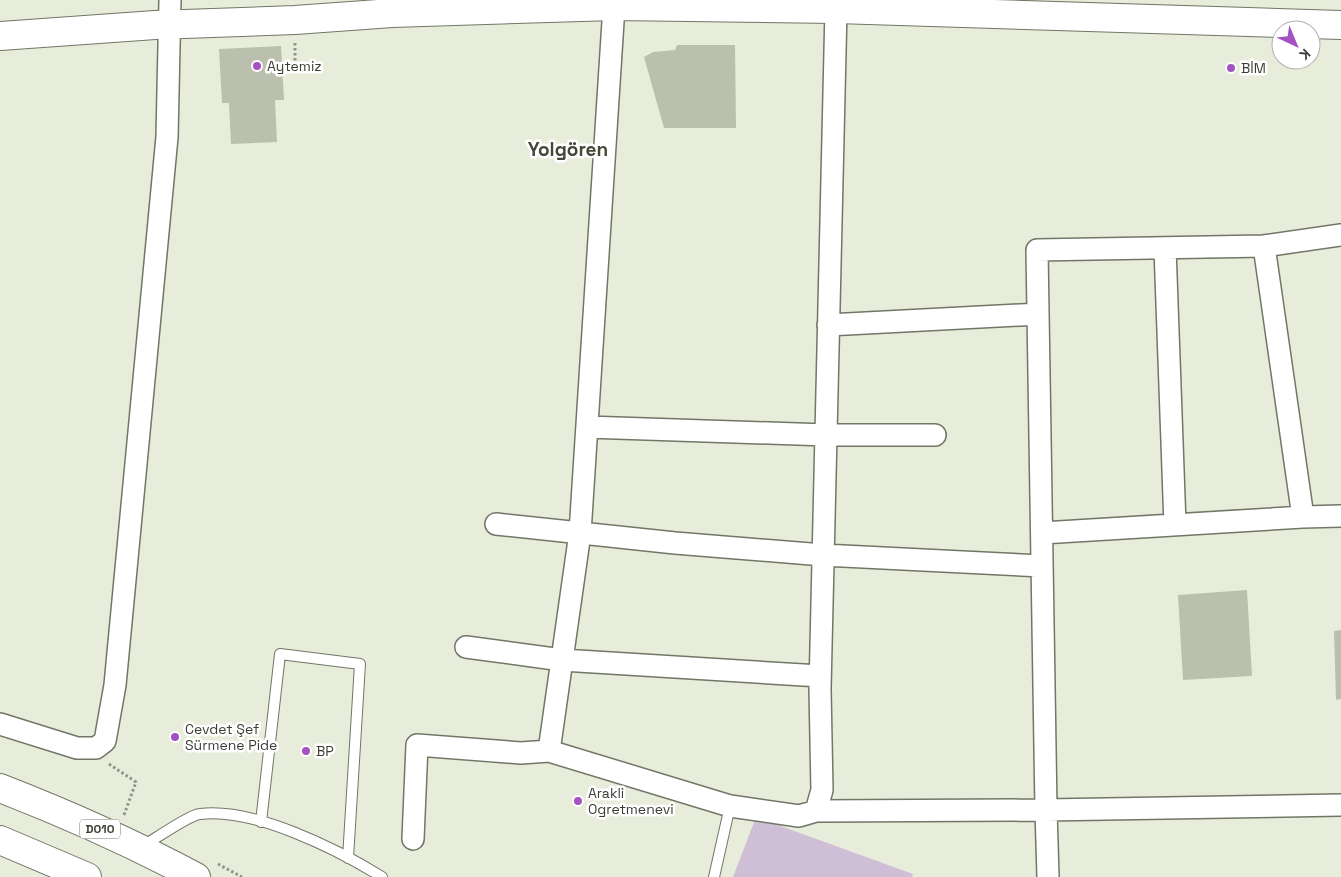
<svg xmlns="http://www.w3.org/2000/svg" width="1341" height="877" font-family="'Space Grotesk',sans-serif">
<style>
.green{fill:#cfbfd6}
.building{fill:#babfae}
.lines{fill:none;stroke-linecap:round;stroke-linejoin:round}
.lane-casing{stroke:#717666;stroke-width:12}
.street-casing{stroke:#717666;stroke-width:24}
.primary-casing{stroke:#717666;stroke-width:30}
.highway-casing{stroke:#717666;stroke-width:30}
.path{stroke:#919488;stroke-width:3;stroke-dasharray:2.5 2.5;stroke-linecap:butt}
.lane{stroke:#fff;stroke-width:10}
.street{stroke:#fff;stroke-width:21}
.primary{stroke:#fff;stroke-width:28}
.highway{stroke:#fff;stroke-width:28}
.poi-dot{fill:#a452c2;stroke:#fff;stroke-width:2}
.labels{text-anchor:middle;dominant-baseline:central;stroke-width:5;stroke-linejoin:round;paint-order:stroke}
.shield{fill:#fff;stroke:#767772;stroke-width:1}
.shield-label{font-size:12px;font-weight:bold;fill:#3b3d36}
.poi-label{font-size:14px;fill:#3b3d36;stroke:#fff;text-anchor:start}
.district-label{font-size:19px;font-weight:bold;fill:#444839;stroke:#fff}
</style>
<rect width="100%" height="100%" fill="#e8eddb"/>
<!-- green -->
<path class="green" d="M756,817l157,57 -1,3h-179z"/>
<!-- building -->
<path class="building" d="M677,45h58l1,83h-72l-20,-71 9,-5 22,-2z
M281,46l3,54h-9l2,42 -46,2 -2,-41h-7l-3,-54z
M1247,590l5,86 -69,4 -5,-85z
M1341,630v69l-5,1 -2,-69z"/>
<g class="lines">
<!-- lane casing -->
<g class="lane-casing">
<path id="lane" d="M261,822l19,-168 80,10 -12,194
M143,846c12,-7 46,-31 57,-32 53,-7 137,35 182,63
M714,877l16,-71"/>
</g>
<!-- street casing -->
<g class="street-casing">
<path id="street" d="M1264,246l77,-11
M1165,248l10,277
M828,325l210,-11
M587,427l239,8h109
M1303,517l38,-1
M496,524l179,19 148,12 219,11
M466,647l96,13 258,16
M0,724l77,24h19l9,-7 10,-56 52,-548 3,-137
M549,751l31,-218 34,-527
M816,811l230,-1 -9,-560 227,-4 39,271 -261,16
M413,839l4,-94 104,8 28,-2 181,55 69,10 17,-5 6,-21 -2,-101 16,-680
M1048,877l-2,-67 295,-5"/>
</g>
<!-- primary casing -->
<g class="primary-casing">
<path id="primary" d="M0,36l155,-11 140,-5 97,-7 222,-7 222,3 505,16"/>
</g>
<!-- highway casing -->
<g class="highway-casing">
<path id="highway" d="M0,788c67,26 132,55 196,89
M0,840l87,37"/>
</g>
<!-- path -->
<path class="path" d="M295,43v23
M109,764l27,18 -12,33
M218,864l24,13"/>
<!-- lane -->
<use href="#lane" class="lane"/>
<!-- street -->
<use href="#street" class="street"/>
<!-- primary -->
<use href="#primary" class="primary"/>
<!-- highway -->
<use href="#highway" class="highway"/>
</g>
<!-- markers -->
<g class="poi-dot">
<circle cx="257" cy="66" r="5"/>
<circle cx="1231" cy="68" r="5"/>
<circle cx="175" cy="737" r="5"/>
<circle cx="306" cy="751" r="5"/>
<circle cx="578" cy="801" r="5"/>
</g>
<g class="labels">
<!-- shield labels -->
<rect class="shield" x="80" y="819.5" width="40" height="19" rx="4"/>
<g class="shield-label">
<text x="100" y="829">D010</text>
</g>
<!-- poi labels -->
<g class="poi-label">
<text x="267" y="66">Aytemiz</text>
<text x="1241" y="68">BİM</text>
<text x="185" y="729">Cevdet Şef<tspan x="185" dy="16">Sürmene Pide</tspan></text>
<text x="316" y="751">BP</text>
<text x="588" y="793">Arakli<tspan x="588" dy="16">Ogretmenevi</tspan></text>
</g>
<!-- district labels -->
<g class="district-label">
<text x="568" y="149">Yolgören</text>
</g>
</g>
<!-- north arrow -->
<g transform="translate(1296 45) rotate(136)"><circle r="24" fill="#ffffff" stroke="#b1b1af"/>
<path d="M0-4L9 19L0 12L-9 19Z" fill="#a452c2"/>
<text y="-8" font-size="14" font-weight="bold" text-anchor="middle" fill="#3b3d36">K</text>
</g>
</svg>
